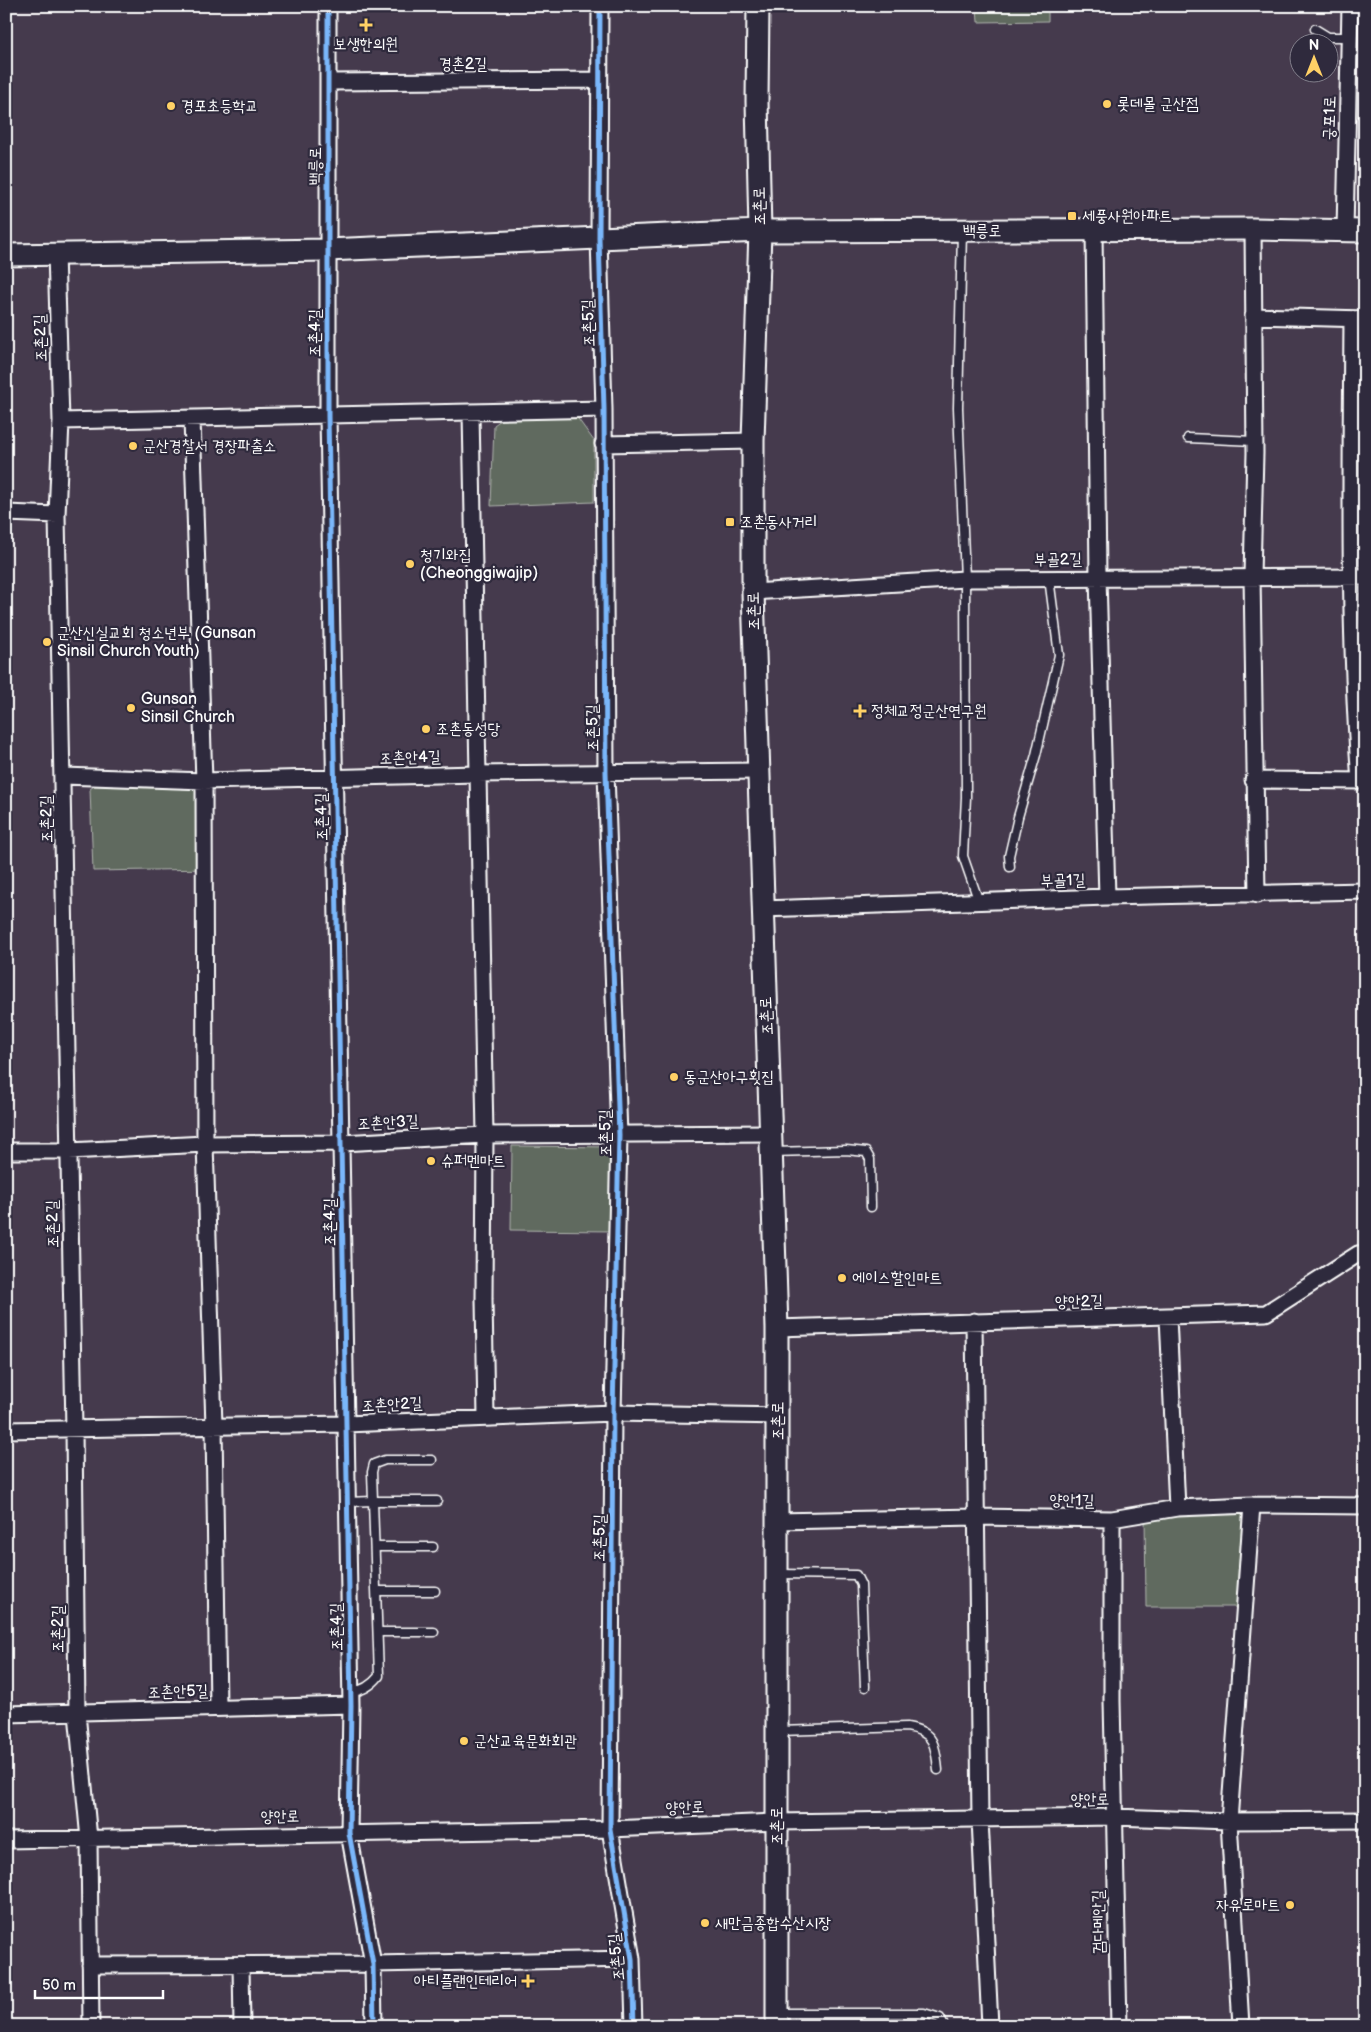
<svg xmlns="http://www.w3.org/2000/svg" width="1371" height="2032" font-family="'Balsamiq Sans','Poor Story',sans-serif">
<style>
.green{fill:#616b5f;stroke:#b0b5af}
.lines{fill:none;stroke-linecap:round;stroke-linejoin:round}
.lane-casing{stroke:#fff;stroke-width:11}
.street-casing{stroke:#fff;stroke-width:19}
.secondary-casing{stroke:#fff;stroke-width:25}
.lane{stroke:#2f2a3d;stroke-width:8}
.street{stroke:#2f2a3d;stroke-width:15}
.secondary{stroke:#2f2a3d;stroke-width:21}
.cycleway-casing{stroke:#2f2a3d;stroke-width:8}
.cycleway{stroke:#7ab7fb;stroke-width:5}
.poi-dot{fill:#ffd166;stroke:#2f2a3d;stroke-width:2}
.labels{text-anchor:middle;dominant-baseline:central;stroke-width:4.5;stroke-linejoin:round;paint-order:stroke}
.poi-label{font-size:16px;fill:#fff;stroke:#2f2a3d;text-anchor:start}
.street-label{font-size:16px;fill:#fff;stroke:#2f2a3d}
</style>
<rect width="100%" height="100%" fill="#453a4d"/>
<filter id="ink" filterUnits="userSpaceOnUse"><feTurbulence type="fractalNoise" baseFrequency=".02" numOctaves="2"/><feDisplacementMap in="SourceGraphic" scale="10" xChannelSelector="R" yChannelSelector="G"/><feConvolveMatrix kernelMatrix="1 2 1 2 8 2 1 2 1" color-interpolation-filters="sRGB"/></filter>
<g filter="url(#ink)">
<!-- green -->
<path class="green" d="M977,6h71v15l-70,1z
M576,416l18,25v61l-103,4 3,-81 11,-8z
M101,781h96l12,10 3,78 -119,2 -3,-82z
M512,1146l104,1 -1,84 -104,-1z
M1145,1514h98l1,93h-98z"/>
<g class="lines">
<!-- lane casing -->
<g class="lane-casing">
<path id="lane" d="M1315,29l13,8h22
M962,231l-4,177 7,171 1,218 -3,59 16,46
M1188,438l66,3
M1010,867l-1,-11 9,-39 18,-62 23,-100 -10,-77
M773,1152l73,-2 20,2 4,7 1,48
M432,1460h-47l-11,4 -2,8 1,29h64
M347,1502l26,-1 6,175c-8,10 -16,15 -28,16
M376,1547h57
M779,1574l77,1 5,10 4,102
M377,1591h58
M379,1632h55
M779,1731l128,-4c27,4 29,19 31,43
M780,2013h144l16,5 4,8"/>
</g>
<!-- street casing -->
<g class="street-casing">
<path id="street" d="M328,6v410l23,1289 -2,128 24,131 1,62
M600,6l-1,232 5,171 2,364 13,362 -6,278 -3,416 22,130 2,67
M329,82l269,-2
M1253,229l2,224 -3,123 5,319
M1094,230l4,347 9,320
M1345,230l5,-224
M56,253l5,168 -4,94 17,914 3,284 12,126 2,187
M1253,316l112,3
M1352,319c-1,154 -4,308 8,462
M471,413l14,722 -1,164 2,119
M192,419l12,362 1,363 9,282 4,282
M61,421l543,-12
M603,444l150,-3
M6,513l51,2
M753,592l212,-13 400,-2
M64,776l140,5 273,-7 281,-3
M1253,780l112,1
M762,909l345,-12 258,-6
M6,1151h63l136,-7 137,-1 143,-8 288,-2
M1168,1317l9,191
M974,1321l6,498 10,207
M777,1328l489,-15 92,-59 7,-1
M6,1430l340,-6 267,-11 166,3
M1112,1519v182l7,325
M777,1521l199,-4 136,2 65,-11 75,-3 113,1
M6,1714l345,-9
M6,1840l604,-11 167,-7 337,-5 115,4 136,-1
M90,1965l283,-1 259,-5
M241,1965l1,61
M1241,2026l-12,-205 23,-316"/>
</g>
<!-- secondary casing -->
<g class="secondary-casing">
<path id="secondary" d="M758,6l-1,95 3,130 -7,210v151l24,736v698
M6,255l321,-5 433,-19 493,-2 112,2"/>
</g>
<!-- lane -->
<use href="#lane" class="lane"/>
<!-- street -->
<use href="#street" class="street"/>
<!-- secondary -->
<use href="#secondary" class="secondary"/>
<!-- cycleway casing -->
<g class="cycleway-casing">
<path id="cycleway" d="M328,6v410l23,1289 -2,128 24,131 1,62
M600,6l-1,232 5,171 2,364 13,362 -6,278 -3,416 22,130 2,67"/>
</g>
<!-- cycleway -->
<use href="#cycleway" class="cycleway"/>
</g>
</g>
<!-- markers -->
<g class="poi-dot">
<path d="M363.5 17.5h5v5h5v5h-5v5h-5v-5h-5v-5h5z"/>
<circle cx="1107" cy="104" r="5"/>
<circle cx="171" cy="106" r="5"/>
<rect x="1067" y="211" width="10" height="10" rx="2.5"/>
<circle cx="133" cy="446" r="5"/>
<rect x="725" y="517" width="10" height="10" rx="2.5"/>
<circle cx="410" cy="564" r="5"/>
<circle cx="47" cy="642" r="5"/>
<circle cx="131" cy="708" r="5"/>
<path d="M857.5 703.5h5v5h5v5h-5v5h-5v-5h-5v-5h5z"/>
<circle cx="426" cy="729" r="5"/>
<circle cx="674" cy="1077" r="5"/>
<circle cx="431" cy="1161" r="5"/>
<circle cx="842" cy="1278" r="5"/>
<circle cx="464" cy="1741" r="5"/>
<circle cx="1290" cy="1905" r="5"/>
<circle cx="705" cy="1923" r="5"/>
<path d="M525.5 1973.5h5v5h5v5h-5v5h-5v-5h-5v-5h5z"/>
</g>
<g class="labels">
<!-- poi labels -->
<g class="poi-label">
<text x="366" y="44" text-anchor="middle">보생한의원</text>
<text x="1117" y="104">롯데몰 군산점</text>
<text x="181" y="106">경포초등학교</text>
<text x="1082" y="216">세풍사원아파트</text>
<text x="143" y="446">군산경찰서 경장파출소</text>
<text x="740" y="522">조촌동사거리</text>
<text x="420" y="555">청기와집<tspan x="420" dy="18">(Cheonggiwajip)</tspan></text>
<text x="57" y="633">군산신실교회 청소년부 (Gunsan<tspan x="57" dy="18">Sinsil Church Youth)</tspan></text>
<text x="141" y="699">Gunsan<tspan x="141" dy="18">Sinsil Church</tspan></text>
<text x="871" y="711">정체교정군산연구원</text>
<text x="436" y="729">조촌동성당</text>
<text x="684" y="1077">동군산아구횟집</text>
<text x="441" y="1161">슈퍼멘마트</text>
<text x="852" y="1278">에이스할인마트</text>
<text x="474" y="1741">군산교육문화회관</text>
<text x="1280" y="1905" text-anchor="end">자유로마트</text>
<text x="715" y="1923">새만금종합수산시장</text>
<text x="517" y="1981" text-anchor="end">아티플랜인테리어</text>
</g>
<!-- street labels -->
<g class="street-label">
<text x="463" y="64">경촌2길</text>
<text transform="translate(1330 118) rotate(-88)">궁포1로</text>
<text transform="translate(316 166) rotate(-89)">백릉로</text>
<text transform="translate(760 206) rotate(-91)">조촌로</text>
<text x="982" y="231">백릉로</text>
<text transform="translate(589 323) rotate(-92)">조촌5길</text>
<text transform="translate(315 333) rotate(-90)">조촌4길</text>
<text transform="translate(41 338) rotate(-92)">조촌2길</text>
<text transform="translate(1058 560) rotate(-1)">부골2길</text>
<text transform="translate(754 611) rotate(-91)">조촌로</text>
<text transform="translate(593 728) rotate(-91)">조촌5길</text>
<text transform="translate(410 758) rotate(-2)">조촌안4길</text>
<text transform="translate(322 817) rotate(-91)">조촌4길</text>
<text transform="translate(47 819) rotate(-91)">조촌2길</text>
<text transform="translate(1063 881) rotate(-2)">부골1길</text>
<text transform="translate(767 1016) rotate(-93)">조촌로</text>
<text transform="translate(388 1123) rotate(-3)">조촌안3길</text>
<text transform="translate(606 1133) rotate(-91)">조촌5길</text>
<text transform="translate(330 1222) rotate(-90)">조촌4길</text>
<text transform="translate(53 1224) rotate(-91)">조촌2길</text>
<text transform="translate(1079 1302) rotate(-1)">양안2길</text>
<text transform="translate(392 1405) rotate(-3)">조촌안2길</text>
<text transform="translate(778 1421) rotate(-90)">조촌로</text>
<text transform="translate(1072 1501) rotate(1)">양안1길</text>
<text transform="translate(600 1538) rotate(-89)">조촌5길</text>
<text transform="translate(337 1627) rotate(-91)">조촌4길</text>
<text transform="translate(58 1629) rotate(-90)">조촌2길</text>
<text transform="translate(178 1692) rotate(-2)">조촌안5길</text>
<text transform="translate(1090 1800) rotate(-1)">양안로</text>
<text transform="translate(685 1808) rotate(-2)">양안로</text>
<text transform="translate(280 1817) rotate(-1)">양안로</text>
<text transform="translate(777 1826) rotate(-90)">조촌로</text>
<text transform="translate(1099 1922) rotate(-91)">검다메안길</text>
<text transform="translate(617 1957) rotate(-96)">조촌5길</text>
</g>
</g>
<!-- margin -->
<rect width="1371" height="2032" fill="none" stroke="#2f2a3d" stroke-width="25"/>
<rect x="12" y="12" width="1346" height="2007" fill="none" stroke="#fff" stroke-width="2" filter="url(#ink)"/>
<!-- north arrow -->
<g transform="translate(1314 58)"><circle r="24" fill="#2f2a3d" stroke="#827f8b"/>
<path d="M0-4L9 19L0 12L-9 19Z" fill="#ffd166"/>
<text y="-8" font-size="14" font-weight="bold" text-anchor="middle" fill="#ffffff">N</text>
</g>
<!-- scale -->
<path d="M35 1990v8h128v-8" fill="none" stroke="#ffffff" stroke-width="2.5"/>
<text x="42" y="1990" font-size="15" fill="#ffffff" stroke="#2f2a3d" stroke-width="4" paint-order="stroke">50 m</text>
</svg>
